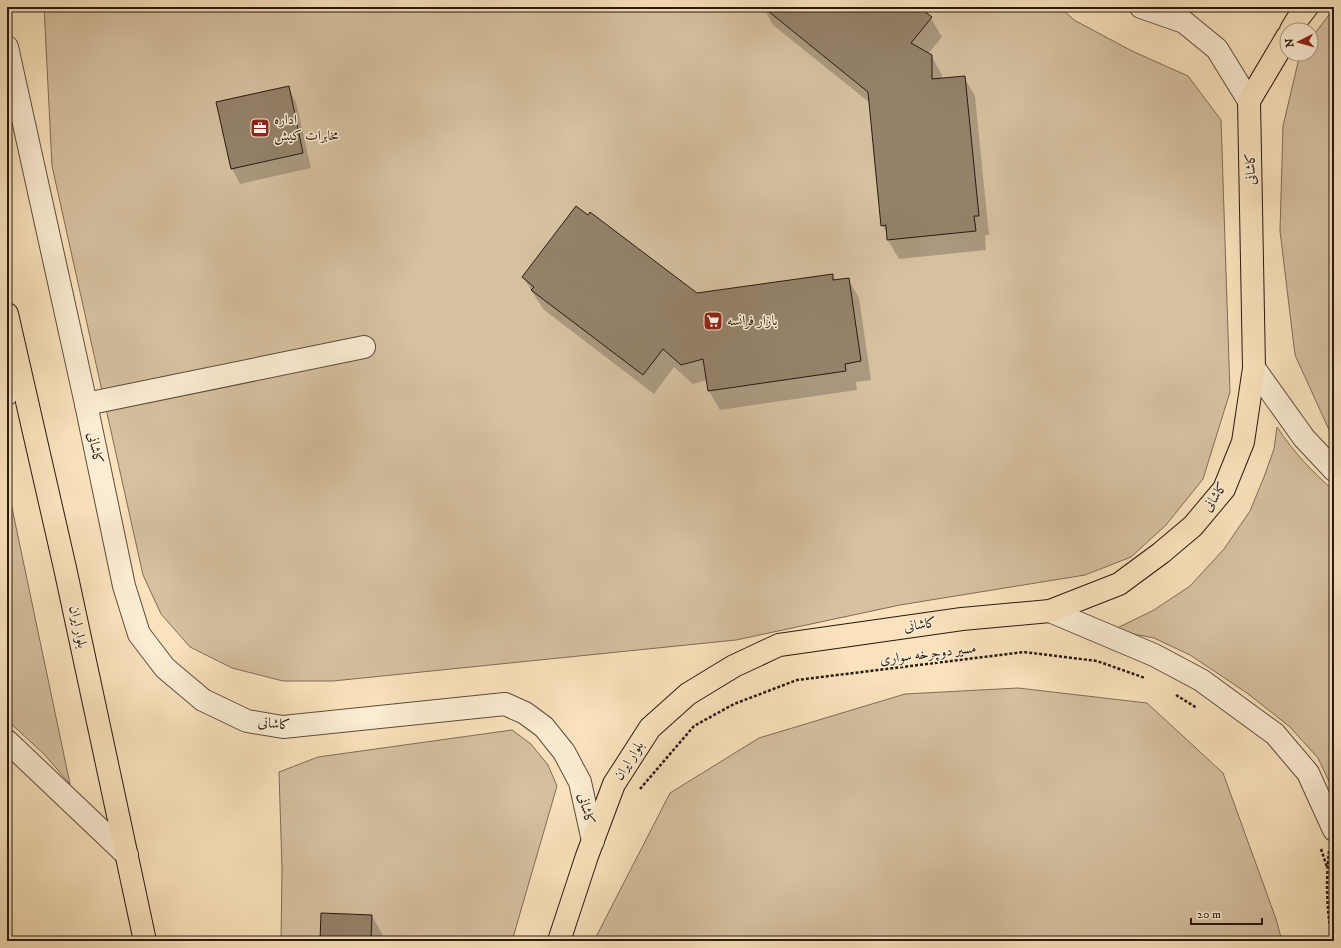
<svg xmlns="http://www.w3.org/2000/svg" width="1341" height="948" font-family="'IM FELL DW Pica',Amiri,serif">
<style>
.green{fill:#d5c09f;stroke:#7e6d58}
.shadow{fill:#0003}
.building{fill:#94826a;stroke:#271a12}
.lines{fill:none;stroke-linecap:round;stroke-linejoin:round}
.minor-casing{stroke:#5c4c3c;stroke-width:24}
.tertiary-casing{stroke:#5c4c3c;stroke-width:24}
.primary-casing{stroke:#271a12;stroke-width:24}
.path{stroke:#271a12;stroke-width:2.5;stroke-dasharray:3 2;stroke-linecap:butt}
.minor{stroke:#fbecd3;stroke-width:22}
.tertiary{stroke:#fbecd3;stroke-width:22}
.primary{stroke:#f9e2bc;stroke-width:22}
.labels{text-anchor:middle;dominant-baseline:central;stroke-width:3;stroke-linejoin:round;paint-order:stroke}
.poi-label{font-size:14px;fill:#271a12;stroke:#fbecd3;text-anchor:start}
.street-label{font-size:14px;fill:#271a12;stroke:#fbecd3}
</style>
<rect width="100%" height="100%" fill="#f9e2bc"/>
<filter id="stains"><feTurbulence type="fractalNoise" baseFrequency=".005" numOctaves="4"/><feColorMatrix values="0 0 0 0 .2 0 0 0 0 .09 0 0 0 0 .02 0 0 0 .5 -.17"/></filter>
<radialGradient id="worn" r=".72"><stop offset=".6" stop-color="#630" stop-opacity="0"/><stop offset="1" stop-color="#630" stop-opacity=".3"/></radialGradient>
<!-- green -->
<path class="green" d="M44,7h1016l14,13 58,31 56,25 33,44 9,272 -27,87 -37,46 -35,32 -46,18 -185,30 -164,35 -403,41h-50l-51,-13 -42,-21 -29,-33 -18,-39 -91,-409z
M1334,8v428l-4,-4 -35,-77 -15,-124 3,-105 17,-72h11v-15z
M1277,427c18,27 33,42 57,64v301l-16,-34 -28,-31 -43,-34 -57,-38 -36,-17 -41,-8 41,-20 36,-24 34,-37 26,-38 14,-34 10,-28z
M7,484l63,300 -26,-30 -37,-34z
M1018,688l129,15 76,70 53,146 6,22h-687l2,-6 73,-142 89,-55 146,-44z
M512,730l19,14 17,21 9,21 -45,155h-231l1,-71 -3,-98 39,-15z"/>
<!-- shadow -->
<path class="shadow" d="M763,7h155l13,11 11,19 -14,17 3,1 11,20v4l22,-2 11,19 14,139h-4l1,15 -87,9 -11,-19v-5l-6,-10 -12,-122 -97,-78z
M288,87l8,15 15,66 -71,16 -8,-15 -15,-66z
M832,275l4,6 12,-2 11,19 12,82 -15,2 1,8 -137,20 -11,-19 -2,-11 -14,4 -19,-17 -20,27 -111,-85 -20,-32 174,17z
M372,916l11,19 -1,6h-61z"/>
<!-- building -->
<path class="building" d="M763,7h156l13,10 -21,26 21,12v24l33,-3 14,140h-5l2,15 -89,9 -1,-15 -5,1 -13,-134z
M289,86l14,67 -72,16 -15,-67z
M576,206l12,9 2,-3 107,81 136,-19v6l16,-2 12,83 -16,3 1,7 -138,20 -5,-32 -22,6 -18,-16 -20,26 -112,-85 3,-3 -12,-10z
M321,913l51,2 -1,26h-51z"/>
<g class="lines">
<!-- minor casing -->
<g class="minor-casing">
<path id="minor" d="M1141,7l43,15 33,27 32,52
M7,394l10,-35
M86,404l278,-57
M7,741l120,114"/>
</g>
<!-- tertiary casing -->
<g class="tertiary-casing">
<path id="tertiary" d="M7,47l79,357 38,182 15,48 26,34 38,32 44,21 36,6 222,-23 20,9 19,14 20,25 16,30 13,59
M1254,368l50,70 30,32
M1050,611l104,44 47,25 74,54 33,39 26,57"/>
</g>
<!-- primary casing -->
<g class="primary-casing">
<path id="primary" d="M1291,30l6,-10 10,-13
M7,314l58,254 80,373
M559,941l28,-85 27,-72 36,-56 38,-34 46,-28 45,-21 183,-26 88,-8 69,-27 42,-31 32,-27 31,-37 19,-47 11,-74 -5,-267 38,-64"/>
</g>
<!-- path -->
<path class="path" d="M1176,695l21,13
M640,789l54,-63 40,-22 63,-24 227,-28 73,9 48,17
M1321,849l6,18
M1329,851c-3,30 -3,61 4,90"/>
<!-- minor -->
<use href="#minor" class="minor"/>
<!-- tertiary -->
<use href="#tertiary" class="tertiary"/>
<!-- primary -->
<use href="#primary" class="primary"/>
</g>
<!-- icons -->
<defs>
<g id="office-square" transform="scale(1)"><rect x="-9" y="-9" width="18" height="18" rx="4" fill="#8f2418" stroke="#fbecd3"/><path d="M-6-3h4V-5.5h4V-3h4V5H-6ZM-1-4.5V-3h2v-1.5ZM-6 0V1H6V0Z" fill="#fff"/></g>
<g id="supermarket-square" transform="scale(1)"><rect x="-9" y="-9" width="18" height="18" rx="4" fill="#8f2418" stroke="#fbecd3"/><path d="M-6-5.5h2.5l.6 2H6L4.5 2H-2.5L-4.4-4H-6ZM-1.5 3.2a1.3 1.3 0 1 0 .1 0ZM3 3.2a1.3 1.3 0 1 0 .1 0Z" fill="#fff"/></g>
</defs>
<g fill-rule="evenodd">
<use href="#office-square" x="260" y="128"/>
<use href="#supermarket-square" x="713" y="321"/>
</g>
<g class="labels">
<!-- poi labels -->
<g class="poi-label">
<text x="274" y="120">اداره<tspan x="274" dy="16">مخابرات کیش</tspan></text>
<text x="727" y="321">بازار فرانسه</text>
</g>
<!-- street labels -->
<g class="street-label">
<text transform="translate(1251 169) rotate(-91)">کاشانی</text>
<text transform="translate(95 448) rotate(79)">کاشانی</text>
<text transform="translate(1215 497) rotate(-55)">کاشانی</text>
<text transform="translate(920 625) rotate(-8)">کاشانی</text>
<text transform="translate(78 627) rotate(78)">بلوار ایران</text>
<text transform="translate(928 654) rotate(-7)">مسیر دوچرخه سواری</text>
<text transform="translate(274 724) rotate(6)">کاشانی</text>
<text transform="translate(629 761) rotate(-58)">بلوار ایران</text>
<text transform="translate(586 809) rotate(77)">کاشانی</text>
</g>
</g>
<!-- margin -->
<rect width="1341" height="948" fill="none" stroke="#f9e2bc" stroke-width="24"/>
<rect x="8" y="8" width="1325" height="932" fill="none" stroke="#271a12" stroke-width="2"/>
<rect x="12" y="12" width="1317" height="924" fill="none" stroke="#271a12"/>
<!-- north arrow -->
<g transform="translate(1299 42) rotate(264)"><circle r="19" fill="#fbecd3" stroke="#a69886"/>
<path d="M0-3L7 15L0 10L-7 15Z" fill="#8f2418"/>
<text y="-6" font-size="11" font-weight="bold" text-anchor="middle" fill="#271a12">N</text>
</g>
<!-- scale -->
<path d="M1191 918v6h71v-6" fill="none" stroke="#271a12" stroke-width="2"/>
<text x="1197" y="918" font-size="12" fill="#271a12" stroke="#fbecd3" stroke-width="3" paint-order="stroke">20 m</text>
<rect width="100%" height="100%" filter="url(#stains)"/>
<rect width="100%" height="100%" fill="url(#worn)"/>
</svg>
